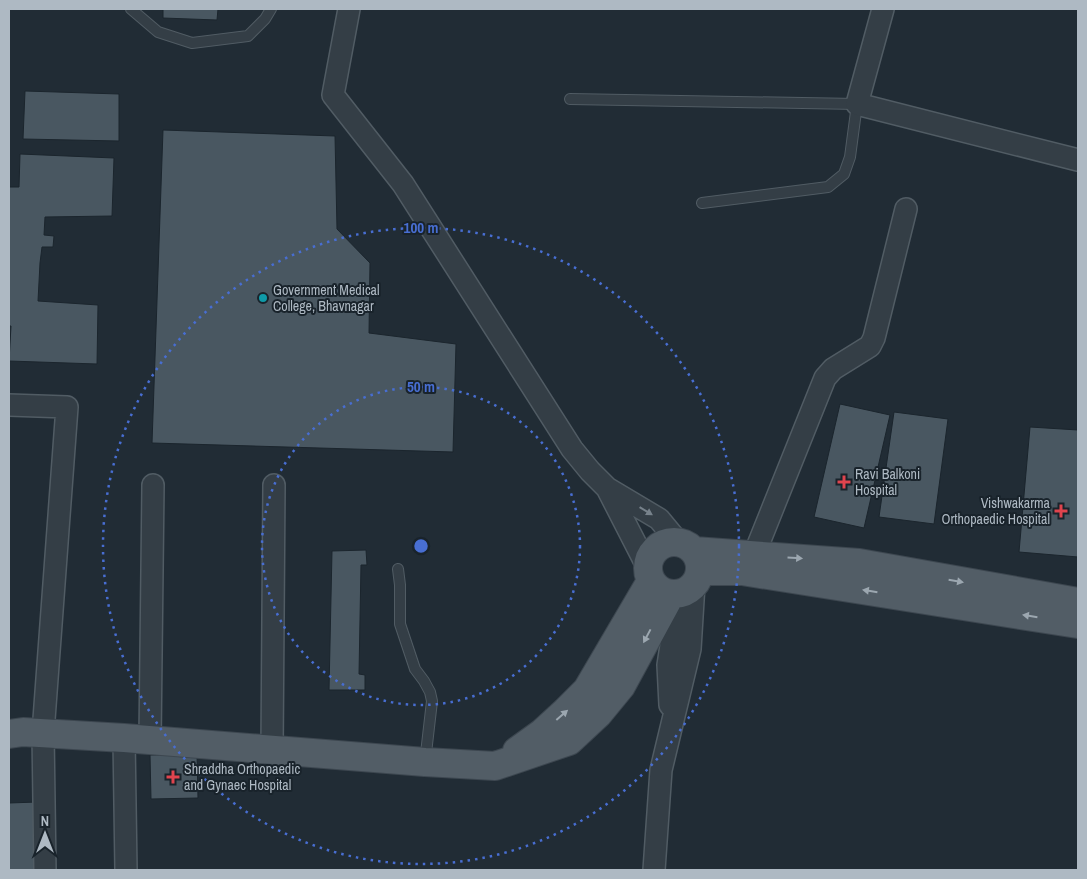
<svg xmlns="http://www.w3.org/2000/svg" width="1087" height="879" font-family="'Archivo Narrow',sans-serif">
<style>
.building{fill:#495761;stroke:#1b252d}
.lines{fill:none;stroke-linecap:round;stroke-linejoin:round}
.service-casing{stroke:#515c64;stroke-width:12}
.minor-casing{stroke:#515c64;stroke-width:24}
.primary-casing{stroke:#3d4750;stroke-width:30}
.service{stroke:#343e46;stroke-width:10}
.minor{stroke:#343e46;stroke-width:21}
.primary{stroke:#525d66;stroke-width:28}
.oneway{fill:#77828b}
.oneway2{fill:#9ca7b0}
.ring{fill:none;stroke:#486ed2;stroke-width:2.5;stroke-dasharray:2.5 5}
.culture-dot{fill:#0f9aa8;stroke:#19232b;stroke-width:2}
.health-dot{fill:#e0444e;stroke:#19232b;stroke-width:2}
.labels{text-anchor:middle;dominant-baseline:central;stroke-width:4;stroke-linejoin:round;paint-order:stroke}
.poi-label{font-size:14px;fill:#aeb9c3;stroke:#19232b;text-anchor:start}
.centre{fill:#486ed2;stroke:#19232b;stroke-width:2.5}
.ring-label{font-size:15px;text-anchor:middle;font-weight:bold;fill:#486ed2;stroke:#19232b;stroke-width:4;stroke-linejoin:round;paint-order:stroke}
</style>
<rect width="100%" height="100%" fill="#212c35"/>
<!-- building -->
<path class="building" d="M163,9h55l-1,11 -54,-2z
M25,91l94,3v47l-96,-2z
M163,130l172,6 2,93 33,34 -1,70 87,11 -3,108 -301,-9z
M20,154l94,4 -2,58 -67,1 -1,18 10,1 -1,11h-11l-2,16 -2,38 60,4 -1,59 -88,-3 2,-35h-2v-139h10z
M840,404l50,11 -26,113 -50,-11z
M894,412l54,7 -14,105 -55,-7z
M1030,427l48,3v127l-59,-5z
M366,550l1,15h-6l-2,109 6,1v15h-36l3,-139z
M197,754l1,44 -47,1 -1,-44z
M37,802l2,68h-30v-67z"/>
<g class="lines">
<!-- service casing -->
<g class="service-casing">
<path id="service" d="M131,9l27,23 34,11 56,-7 17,-17 6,-10
M570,99l287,5 -7,53 -6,17 -16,13 -126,16
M398,569l2,16v39l15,45 9,12 6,11 2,9 -7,61"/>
</g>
<!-- minor casing -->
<g class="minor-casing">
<path id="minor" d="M349,9l-16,86 70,89 169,265 18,22 17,17 52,31 19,23
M883,9l-26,95 221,56
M9,405l58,2 -24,326 2,137
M607,488l41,80
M754,555l71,-177 8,-9 37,-23 4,-8 32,-129
M670,705l-2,-40 11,-72
M124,738l2,132
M150,740l3,-255
M272,750l2,-265
M654,870l7,-100 29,-121 4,-65"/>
</g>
<!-- primary casing -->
<g class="primary-casing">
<path id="primary" d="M648 568a26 26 0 1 1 52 0a26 26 0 1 1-52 0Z
M694,551l165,12 219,39
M700,571h42l336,53
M9,734l14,-2 101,6 301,24 70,4 74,-25 29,-27 23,-28 50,-92
M517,751l25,-18 24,-22 21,-21 64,-109"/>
</g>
<!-- service -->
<use href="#service" class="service"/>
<!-- minor -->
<use href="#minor" class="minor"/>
<!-- primary -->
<use href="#primary" class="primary"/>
</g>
<!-- one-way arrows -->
<defs><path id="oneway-solid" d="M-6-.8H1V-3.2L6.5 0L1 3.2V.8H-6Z" transform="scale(1.25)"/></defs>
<use class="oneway" href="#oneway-solid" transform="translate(646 511) rotate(31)"/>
<g class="oneway2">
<use href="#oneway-solid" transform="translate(795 558) rotate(4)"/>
<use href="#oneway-solid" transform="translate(956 581) rotate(10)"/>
<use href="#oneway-solid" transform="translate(870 591) rotate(-171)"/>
<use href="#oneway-solid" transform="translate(1030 616) rotate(-171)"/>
<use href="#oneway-solid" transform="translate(647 636) rotate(118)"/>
<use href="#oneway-solid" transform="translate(562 715) rotate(-41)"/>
</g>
<!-- distance rings -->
<g class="ring">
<circle cx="421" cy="546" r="159"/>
<circle cx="421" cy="546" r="318"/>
</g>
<!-- markers -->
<circle class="culture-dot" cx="263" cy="298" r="5"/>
<g class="health-dot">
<path d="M841.5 474.5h5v5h5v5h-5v5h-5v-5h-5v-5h5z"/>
<path d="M1058.5 503.5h5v5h5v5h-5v5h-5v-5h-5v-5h5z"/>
<path d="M170.5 769.5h5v5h5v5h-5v5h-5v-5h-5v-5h5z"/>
</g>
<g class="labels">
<!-- poi labels -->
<g class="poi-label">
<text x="273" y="290">Government Medical<tspan x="273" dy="16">College, Bhavnagar</tspan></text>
<text x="855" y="474">Ravi Balkoni<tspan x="855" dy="16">Hospital</tspan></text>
<text x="1050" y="503" text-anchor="end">Vishwakarma<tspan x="1050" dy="16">Orthopaedic Hospital</tspan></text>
<text x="184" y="769">Shraddha Orthopaedic<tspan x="184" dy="16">and Gynaec Hospital</tspan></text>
</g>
</g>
<circle cx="421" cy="546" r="8" class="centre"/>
<g class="ring-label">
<text x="421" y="233">100 m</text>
<text x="421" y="392">50 m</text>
</g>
<!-- border -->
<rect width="1087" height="879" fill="none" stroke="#aeb9c3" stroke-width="20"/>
<!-- north arrow -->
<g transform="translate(45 834)" stroke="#19232b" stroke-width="4" paint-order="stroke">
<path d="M0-4L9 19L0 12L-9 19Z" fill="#aeb9c3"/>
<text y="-8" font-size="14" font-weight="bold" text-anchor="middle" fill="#aeb9c3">N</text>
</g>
</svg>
